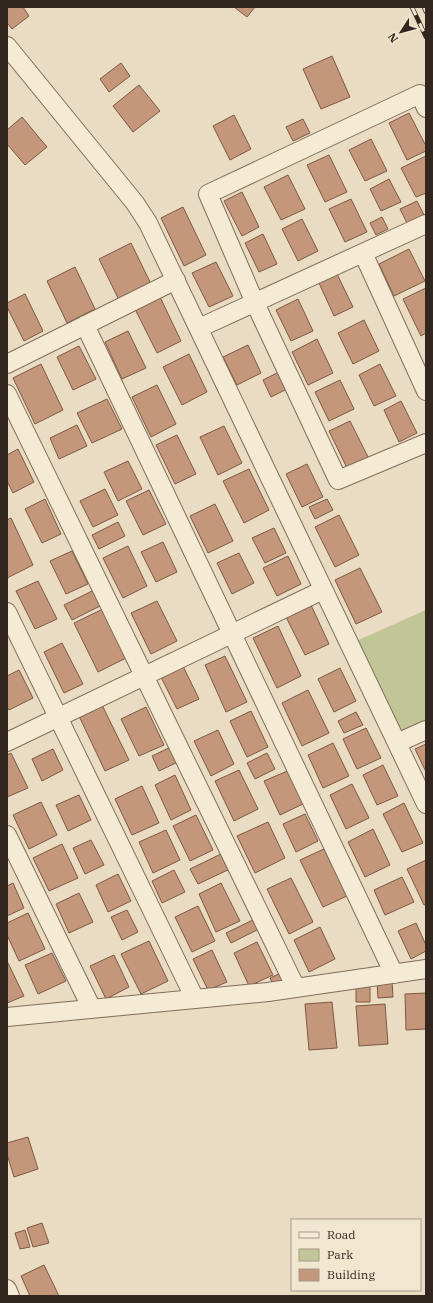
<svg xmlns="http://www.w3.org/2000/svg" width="433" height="1303" font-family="'IBM Plex Serif',serif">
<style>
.green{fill:#c2c697}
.building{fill:#c4977b;stroke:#7e5843}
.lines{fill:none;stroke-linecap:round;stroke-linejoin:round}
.street-casing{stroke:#816e5b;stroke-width:20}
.street{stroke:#f5ead4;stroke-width:18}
.rail-casing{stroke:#32271e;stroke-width:4.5}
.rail{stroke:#f1e7d0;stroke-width:3;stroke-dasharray:9;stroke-linecap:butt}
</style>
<rect width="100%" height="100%" fill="#e9dcc2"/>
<!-- green -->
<path class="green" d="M426,610v114l-26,12 -46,-94z"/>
<!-- building -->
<path class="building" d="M7,7h16l6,9 -17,13 -5,-6z
M234,7h21l-8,10z
M332,56l18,41 -29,12 -18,-40z
M121,63l9,13 -21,16 -9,-13z
M139,85l21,26 -27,21 -20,-26z
M409,113l17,33v5l-19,9 -18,-37z
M234,115l17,34 -21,11 -17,-34z
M22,117l25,30 -22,18 -18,-21v-14z
M303,119l7,14 -17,8 -7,-14z
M371,139l16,32 -22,10 -16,-31z
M329,155l18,37 -22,10 -18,-37z
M426,156v37l-10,4 -15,-29z
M288,175l17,34 -24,11 -17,-33z
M389,179l12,23 -20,9 -11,-22z
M242,192l17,35 -17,9 -18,-35z
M351,199l16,33 -22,10 -16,-33z
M417,201l7,14 -17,8 -7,-14z
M183,207l23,48 -22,11 -23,-48z
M382,217l6,12 -12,6 -6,-12z
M302,219l16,32 -20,10 -16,-32z
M263,234l14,30 -18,8 -14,-29z
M131,243l20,41 -32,16 -20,-41z
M409,249l16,32 -31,15 -15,-32z
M216,262l17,34 -24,11 -17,-34z
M75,267l20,42 -28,14 -20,-42z
M337,274l16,33 -19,9 -15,-33z
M426,288v45l-5,3 -18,-37z
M25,294l18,37 -19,10 -17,-34v-4z
M160,297l21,44 -24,12 -22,-44z
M298,299l15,32 -22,10 -15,-31z
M364,320l15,31 -26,13 -15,-31z
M128,331l18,37 -24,11 -17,-37z
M317,339l16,34 -25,12 -16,-33z
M248,345l13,28 -24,12 -14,-28z
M79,346l17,33 -23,11 -16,-33z
M189,354l18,38 -25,13 -19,-38z
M41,364l22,46 -28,14 -22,-46z
M380,364l16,32 -22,10 -15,-31z
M279,372l8,17 -16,8 -8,-17z
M340,380l14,29 -25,12 -14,-29z
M157,385l19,39 -25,13 -19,-40z
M107,399l15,30 -30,14 -15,-30z
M401,401l16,32 -18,9 -15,-32z
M350,421l19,38 -21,11 -19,-39z
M77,425l10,21 -28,13 -9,-21z
M224,426l18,37 -24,12 -18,-38z
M177,435l19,39 -21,10 -19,-39z
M18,449l16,33 -21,11 -6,-12v-26z
M128,461l14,28 -24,12 -14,-29z
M307,464l16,33 -21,10 -16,-33z
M249,469l20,41 -25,13 -21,-42z
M105,489l13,26 -25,12 -13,-26z
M149,490l17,34 -23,11 -17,-34z
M45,499l16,35 -19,9 -17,-34z
M327,499l6,11 -18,9 -6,-12z
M215,504l18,37 -25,12 -18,-37z
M339,515l20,40 -24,12 -20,-40z
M11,518l22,47 -26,13v-58z
M118,522l7,14 -26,13 -7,-14z
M274,528l12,25 -21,10 -13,-25z
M163,542l14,30 -21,10 -15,-30z
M128,546l19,40 -24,12 -20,-40z
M72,551l16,33 -22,10 -16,-33z
M239,553l15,30 -22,11 -15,-31z
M288,556l13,28 -24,12 -14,-28z
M360,568l22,44 -26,12 -21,-44z
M38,581l19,38 -22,10 -19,-38z
M94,590l8,15 -30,15 -8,-15z
M157,601l20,40 -26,13 -20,-41z
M311,605l18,39 -24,11 -19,-38z
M103,609l23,49 -28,14 -24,-49z
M278,626l23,50 -24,12 -24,-50z
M62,643l21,41 -19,9 -20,-41z
M225,656l22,46 -21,10 -21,-47z
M183,666l16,33 -22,10 -16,-32z
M340,668l16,33 -22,11 -16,-33z
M19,670l14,28 -24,12 -2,-3v-31z
M308,690l21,43 -27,13 -20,-43z
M102,705l27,55 -24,11 -26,-55z
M146,707l18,38 -25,11 -18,-37z
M251,711l17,36 -21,10 -17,-36z
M356,712l7,13 -19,8 -6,-12z
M366,728l15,30 -24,11 -14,-30z
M218,730l16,34 -23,12 -17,-35z
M333,743l16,33 -26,12 -15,-33z
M426,744v28l-11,-23z
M173,746l7,15 -21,10 -7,-15z
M53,749l10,21 -21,11 -10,-22z
M11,753l17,35 -21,9v-42z
M267,753l8,16 -20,10 -8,-16z
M383,765l15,31 -21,9 -14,-30z
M292,769l15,33 -27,13 -16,-34z
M239,770l19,39 -24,12 -19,-40z
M175,775l16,35 -20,10 -16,-35z
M352,784l17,34 -23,11 -16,-34z
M142,786l17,37 -27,12 -17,-36z
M79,795l12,25 -23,11 -12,-26z
M41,802l16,33 -28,14 -16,-34z
M404,803l19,40 -21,9 -19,-38z
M305,814l13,27 -22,11 -13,-28z
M196,815l17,35 -23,11 -17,-35z
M268,822l17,36 -30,15 -18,-37z
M373,829l17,36 -25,12 -17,-35z
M166,830l14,30 -27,13 -14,-31z
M91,840l13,25 -19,9 -12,-26z
M62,844l16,34 -29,13 -16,-33z
M324,849l23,47 -24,11 -23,-47z
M225,852l7,16 -34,16 -8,-15z
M426,860v44l-2,1 -17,-36z
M174,870l11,22 -23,11 -10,-22z
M118,874l13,27 -23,11 -12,-27z
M402,877l12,25 -29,13 -11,-25z
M291,878l22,44 -24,12 -22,-45z
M13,883l11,25 -17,8v-30z
M221,883l19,38 -24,11 -17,-38z
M79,893l14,29 -24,11 -13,-29z
M198,906l17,35 -23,11 -17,-35z
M127,910l11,22 -16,8 -11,-23z
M28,913l17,36 -26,12 -12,-26v-12z
M259,917l4,10 -32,16 -5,-10z
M416,923l10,22v6l-15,8 -13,-28z
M320,927l15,32 -26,13 -15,-32z
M149,941l19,40 -27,13 -20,-40z
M257,942l16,33 -24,11 -15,-33z
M212,950l15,32 -19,8 -15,-31z
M52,953l14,28 -28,13 -13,-29z
M114,955l15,32 -23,12 -16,-33z
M7,961l17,35 -17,7z
M283,972l4,9 -13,6 -4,-9z
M392,981l1,16 -15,1 -1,-16z
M356,984l14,1v17h-14z
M426,993v36l-20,1 -1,-36z
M332,1002l5,46 -28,2 -4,-46z
M385,1004l3,40 -29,2 -3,-40z
M28,1137l10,32 -24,8 -7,-23v-11z
M42,1223l7,20 -16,4 -6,-19z
M25,1230l5,17 -10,2 -5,-16z
M44,1265l15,31h-29l-9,-20z"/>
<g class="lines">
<!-- street casing -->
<g class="street-casing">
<path id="street" d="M7,46l128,157 13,20 278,581
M426,108l-6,-14 -212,100 47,109 83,177 88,-37
M363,253l63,138
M85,325l309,649
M199,328l227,-104
M7,364l169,-84
M7,394l289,594
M7,612l188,387
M7,742l316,-152
M397,743l29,-13
M7,835l85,174
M7,1017l261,-25 158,-23
M7,1289l3,7"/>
</g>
<!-- street -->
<use href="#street" class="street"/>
<!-- rail casing -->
<g class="rail-casing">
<path id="rail" d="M412,7l14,30
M424,7l2,5"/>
</g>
<!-- rail -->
<use href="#rail" class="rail"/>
</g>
<!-- border -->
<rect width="433" height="1303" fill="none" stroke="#32271e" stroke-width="16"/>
<!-- legend -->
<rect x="291" y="1219" width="130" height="72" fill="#f1e7d0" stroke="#a59a89"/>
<rect x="299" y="1232" width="20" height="6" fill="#f5ead4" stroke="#a59a89"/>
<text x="327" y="1239" font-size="12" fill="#32271e">Road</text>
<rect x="299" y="1249" width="20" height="12" fill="#c2c697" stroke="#a59a89"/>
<text x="327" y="1259" font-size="12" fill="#32271e">Park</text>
<rect x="299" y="1269" width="20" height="12" fill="#c4977b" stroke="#a59a89"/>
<text x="327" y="1279" font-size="12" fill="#32271e">Building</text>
<!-- north arrow -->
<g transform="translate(401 32) rotate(234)" stroke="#f1e7d0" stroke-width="3" paint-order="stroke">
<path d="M0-3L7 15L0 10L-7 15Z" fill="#32271e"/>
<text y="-6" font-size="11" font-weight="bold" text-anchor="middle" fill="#32271e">N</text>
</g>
</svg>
